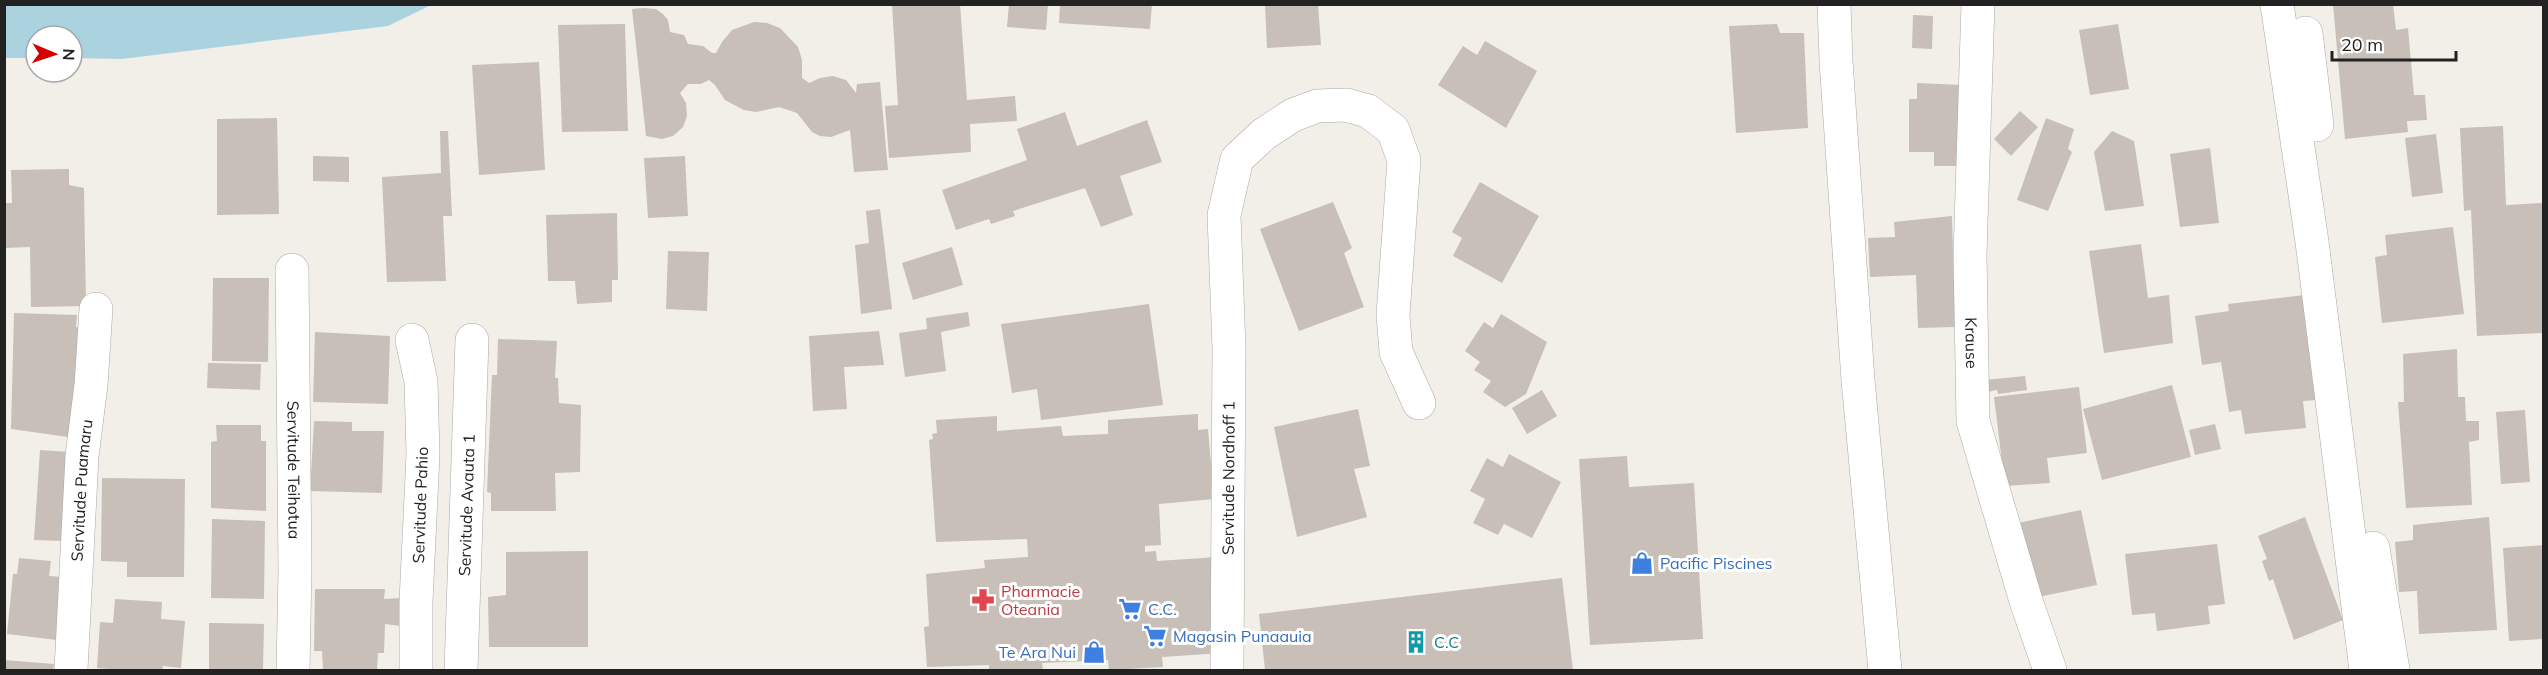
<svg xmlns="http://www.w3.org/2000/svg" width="2548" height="675" font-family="Mulish,sans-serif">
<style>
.water{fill:#aad3df}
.building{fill:#c7bfb8}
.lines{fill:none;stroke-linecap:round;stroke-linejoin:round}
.minor-casing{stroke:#a9a9a9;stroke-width:34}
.minor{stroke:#fff;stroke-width:33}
.labels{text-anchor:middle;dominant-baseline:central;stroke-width:6;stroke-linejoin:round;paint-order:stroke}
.street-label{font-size:16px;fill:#222;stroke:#fff}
.shop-label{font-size:16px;fill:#366cbe;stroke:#fff;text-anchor:start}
.health-label{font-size:16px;fill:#be3a42;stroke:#fff;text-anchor:start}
.culture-label{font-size:16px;fill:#0d838f;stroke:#fff;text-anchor:start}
</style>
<rect width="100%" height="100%" fill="#f2efe9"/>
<!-- water -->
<path class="water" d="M5,4h426v1l-43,21 -266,33 -50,-1v-22h-36v22h-31z"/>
<!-- building -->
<path class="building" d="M892,4h68l7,96 48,-4 2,25 -47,3 1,28 -82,6 -4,-52 13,-1z
M1009,4h39l-2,26 -39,-3z
M1060,4h92l-2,25 -91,-6z
M1265,4h53l3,41 -54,3z
M2333,4h60l3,26 12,-2 6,67h11l2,25 -20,1 1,11 -63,7z
M643,8l13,1 7,5 5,6 2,12 14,3 4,9 15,2 9,7h4l6,-11 10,-12 22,-8 13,1 13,5 18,19 4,13v18l7,5 11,-5 13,-2 13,4 10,13 1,-9 23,-2 8,88 -34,2 -4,-42 -19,7 -11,-1 -8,-4 -15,-19 -18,-6 -23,5 -12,-2 -19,-10 -10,-15 -6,-5 -8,4h-13l-8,9 6,10 1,13 -4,11 -10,9 -11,3 -16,-3 -14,-127z
M1913,15l20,1 -1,33 -20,-1z
M625,24l3,107 -66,1 -4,-107z
M1777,24l3,9h24l4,95 -72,5 -7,-107z
M2118,24l11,65 -39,6 -11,-65z
M1485,41l52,30 -31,57 -68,-43 25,-39 14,9z
M539,62l6,108 -66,5 -7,-110z
M1917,83l44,2 1,81h-28v-14h-25v-53h8z
M2020,111l18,16 -27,29 -17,-17z
M1065,112l12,34 70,-26 15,42 -42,14 13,39 -32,12 -16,-39 -72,23 2,5 -24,8 -2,-5 -33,11 -14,-40 85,-30 -10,-31z
M277,118l2,96 -62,1v-96z
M2046,118l28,11 -6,20 4,3 -24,59 -31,-11z
M2503,126l3,79 38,-2v130l-67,3 -6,-126 -7,1 -4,-83z
M440,131h8l4,85h-9l3,65 -59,1 -5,-105 59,-4z
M2112,131l22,10 10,65 -39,5 -11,-59z
M2436,134l7,59 -31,4 -7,-59z
M2210,148l9,75 -39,4 -10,-73z
M313,156l36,1v25l-36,-1z
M685,156l3,60 -40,2 -4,-60z
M69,169v16l15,3 2,118 -55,1 -1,-60 -26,1v-45h8l-1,-33z
M1480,182l59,34 -37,67 -49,-27 9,-18 -10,-6z
M1333,202l19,46 -8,5 20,54 -65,24 -39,-102z
M880,209l12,100 -31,5 -6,-69 14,-2 -3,-32z
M617,213l1,67h-6v22l-35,2 -2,-23h-27l-2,-66z
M1952,216l3,111 -37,1 -2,-53 -46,2 -2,-39 27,-1 -1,-15z
M2453,227l11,87 -82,9 -7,-66 12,-2 -2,-20z
M2141,244l7,54 21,-3 4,48 -69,10 -15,-102z
M952,247l11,38 -50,15 -11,-37z
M668,251l41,1 -2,59 -41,-2z
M213,278h56l-1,84 -56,-1z
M2304,295l14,105 -15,1 3,27 -61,6 -4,-24 -12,2 -8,-50 -19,3 -7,-49 34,-5 -1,-7z
M1149,304l14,101 -122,15 -4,-31 -25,4 -11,-69z
M968,312l2,14 -29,6 5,39 -41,6 -6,-44 28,-4 -1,-11z
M14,313l63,2 -1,12 9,3 -17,107 -57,-8z
M1501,314l46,28 -21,52 -21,13 -22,-15 8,-11 -17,-11 6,-8 -15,-11 19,-29 9,6z
M879,331l5,34 -40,2 3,42 -34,2 -4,-75z
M315,332l75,4 -2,68 -75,-2z
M498,339l59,2 -2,37h3l1,25 22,2 -1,67 -25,1 1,38h-65v-18l-4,-1 5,-117h5z
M2457,349l1,48h7l1,24h13v19l-10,2 3,63 -66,3 -8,-106h6l-1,-48z
M208,363l53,1 -1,26 -53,-2z
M2025,376l2,14 -29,4 -1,-4 -10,2 -2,-12z
M2172,385l19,72 -89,23 -19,-71z
M2079,387l8,66 -40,5 3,25 -45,3 -11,-89z
M1542,390l15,26 -30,18 -15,-26z
M1358,409l12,57 -16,3 13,48 -70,20 -23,-110z
M2525,410l5,72 -29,2 -5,-72z
M1198,414v16l10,-1 6,70 -55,5 2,41 -16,1v6l11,-1 1,10 61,-4 5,96 -61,4 1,10 -54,3 -1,-10 -66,3 1,7h-54v-5l-62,2 -3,-40 5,-1 -3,-52 59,-6 -1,-8 44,-3 -1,-18 -91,3 -7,-102 4,-1 -1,-5 5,-1 -1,-13 61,-4v15l64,-5 2,10 45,-2v-14z
M314,421l38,1v9h32l-2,62 -72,-2z
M2215,424l6,25 -26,6 -6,-25z
M216,425h45v16h5v70l-55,-3v-66l6,-1z
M40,450l29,2 -6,89 -29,-1z
M1509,454l52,28 -29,56 -28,-14 -6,11 -25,-12 12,-24 -15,-8 17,-33 16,9z
M1627,456l2,31 65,-4 9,156 -113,6 -11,-186z
M102,478l83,1 -1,98h-57v-15l-26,-1z
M2081,510l16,75 -64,13 -15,-75z
M2305,517l38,103 -49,20 -21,-61 -4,2 -7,-20 5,-2 -9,-23z
M2489,517l8,113 -78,4 -2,-43 -18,1 -4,-50 18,-2v-15z
M212,519l53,2 -1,78 -53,-1z
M2217,544l8,60 -17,2 2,18 -53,7 -2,-18 -23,2 -7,-61z
M2544,545v94l-35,2 -6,-93z
M588,551v96h-99l-1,-50 18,-2v-43z
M19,558l32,3 -2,15 14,1 -6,63 -50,-6 6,-60h4z
M1562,578l11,92h-308l-6,-56z
M315,589h70l-1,10 18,-1 -1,28 -16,-2 -1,29h-6l-1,17h-54l-1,-19h-8z
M115,599l47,3 -1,17 24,2 -4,47 -18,-2 -1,4h-41l-24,-2 3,-46 13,1z
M209,623l55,1 -1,46h-54z
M4,660l50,4 -1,6h-49z"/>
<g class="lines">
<!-- minor casing -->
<g class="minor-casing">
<g id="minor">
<path d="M1834,4l2,57 22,319 27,290"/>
<path id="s1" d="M1978,4l-8,251 3,166 53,180 24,69"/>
<path d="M2277,4l35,238 54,428"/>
<path d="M2306,33l11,92"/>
<path id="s2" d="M292,270l3,300 -2,100"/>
<path d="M412,340l9,42 2,72 -7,148v68"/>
<path d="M2373,548l20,122"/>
<path id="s3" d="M71,670l11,-214 9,-71 5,-76"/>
<path id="s4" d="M461,670l11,-330"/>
<path id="s5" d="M1227,670l2,-322 -5,-133 13,-56 27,-25 29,-19 24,-9 29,-1 22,6 25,19 11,30 -11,155 3,37 23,51"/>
</g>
</g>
<!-- minor -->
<use href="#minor" class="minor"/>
</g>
<!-- icons -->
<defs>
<g id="shop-bare" transform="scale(1.8)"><path d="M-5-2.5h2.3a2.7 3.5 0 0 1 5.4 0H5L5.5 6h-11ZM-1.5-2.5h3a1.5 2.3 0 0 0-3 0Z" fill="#3f7fe0" stroke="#fff" stroke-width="2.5" paint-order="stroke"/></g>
<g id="pharmacy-bare" transform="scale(1.8)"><path d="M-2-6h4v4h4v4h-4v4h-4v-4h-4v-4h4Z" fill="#e0444e" stroke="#fff" stroke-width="2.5" paint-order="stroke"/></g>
<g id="supermarket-bare" transform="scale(1.8)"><path d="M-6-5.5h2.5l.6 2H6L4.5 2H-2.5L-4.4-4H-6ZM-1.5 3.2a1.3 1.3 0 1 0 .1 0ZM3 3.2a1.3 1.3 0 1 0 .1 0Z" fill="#3f7fe0" stroke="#fff" stroke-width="2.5" paint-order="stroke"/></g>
<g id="building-bare" transform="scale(1.8)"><path d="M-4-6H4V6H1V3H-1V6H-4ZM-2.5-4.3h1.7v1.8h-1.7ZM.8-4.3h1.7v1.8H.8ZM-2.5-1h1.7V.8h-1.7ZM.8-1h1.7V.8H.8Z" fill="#0f9aa8" stroke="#fff" stroke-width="2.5" paint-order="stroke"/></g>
</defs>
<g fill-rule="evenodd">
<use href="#shop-bare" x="1642" y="563"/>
<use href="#pharmacy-bare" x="983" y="600"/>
<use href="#supermarket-bare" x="1130" y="609"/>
<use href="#supermarket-bare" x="1155" y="636"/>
<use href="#building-bare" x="1416" y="642"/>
<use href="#shop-bare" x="1094" y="652"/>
</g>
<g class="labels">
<!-- street labels -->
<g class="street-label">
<text stroke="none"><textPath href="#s1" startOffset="339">Krause</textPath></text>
<text stroke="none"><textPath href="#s2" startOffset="200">Servitude Teihotua</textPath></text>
<text stroke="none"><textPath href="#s5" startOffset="192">Servitude Nordhoff 1</textPath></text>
<text stroke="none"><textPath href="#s3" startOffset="180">Servitude Puamaru</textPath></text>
<text transform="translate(420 505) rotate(-88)">Servitude Pahio</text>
<text stroke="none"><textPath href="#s4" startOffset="165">Servitude Avauta 1</textPath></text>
</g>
<!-- shop labels -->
<g class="shop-label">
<text x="1660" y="563">Pacific Piscines</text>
<text x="1148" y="609">C.C.</text>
<text x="1173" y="636">Magasin Punaauia</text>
<text x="1076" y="652" text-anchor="end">Te Ara Nui</text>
</g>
<!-- health labels -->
<g class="health-label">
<text x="1001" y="591">Pharmacie<tspan x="1001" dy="18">Oteania</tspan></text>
</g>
<!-- culture labels -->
<g class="culture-label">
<text x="1434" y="642">C.C</text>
</g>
</g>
<!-- border -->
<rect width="2548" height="675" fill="none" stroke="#222222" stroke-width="12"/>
<!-- north arrow -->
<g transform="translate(54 54) rotate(92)"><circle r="28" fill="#ffffff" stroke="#a7a7a7" stroke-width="1.5"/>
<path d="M0-4.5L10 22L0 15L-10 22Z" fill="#d40000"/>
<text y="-9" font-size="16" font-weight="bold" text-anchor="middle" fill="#222222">N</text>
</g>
<!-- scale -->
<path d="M2332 51v9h124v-9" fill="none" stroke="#222222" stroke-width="3"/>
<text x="2341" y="51" font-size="18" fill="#222222" stroke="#ffffff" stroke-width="4.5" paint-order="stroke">20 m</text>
</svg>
